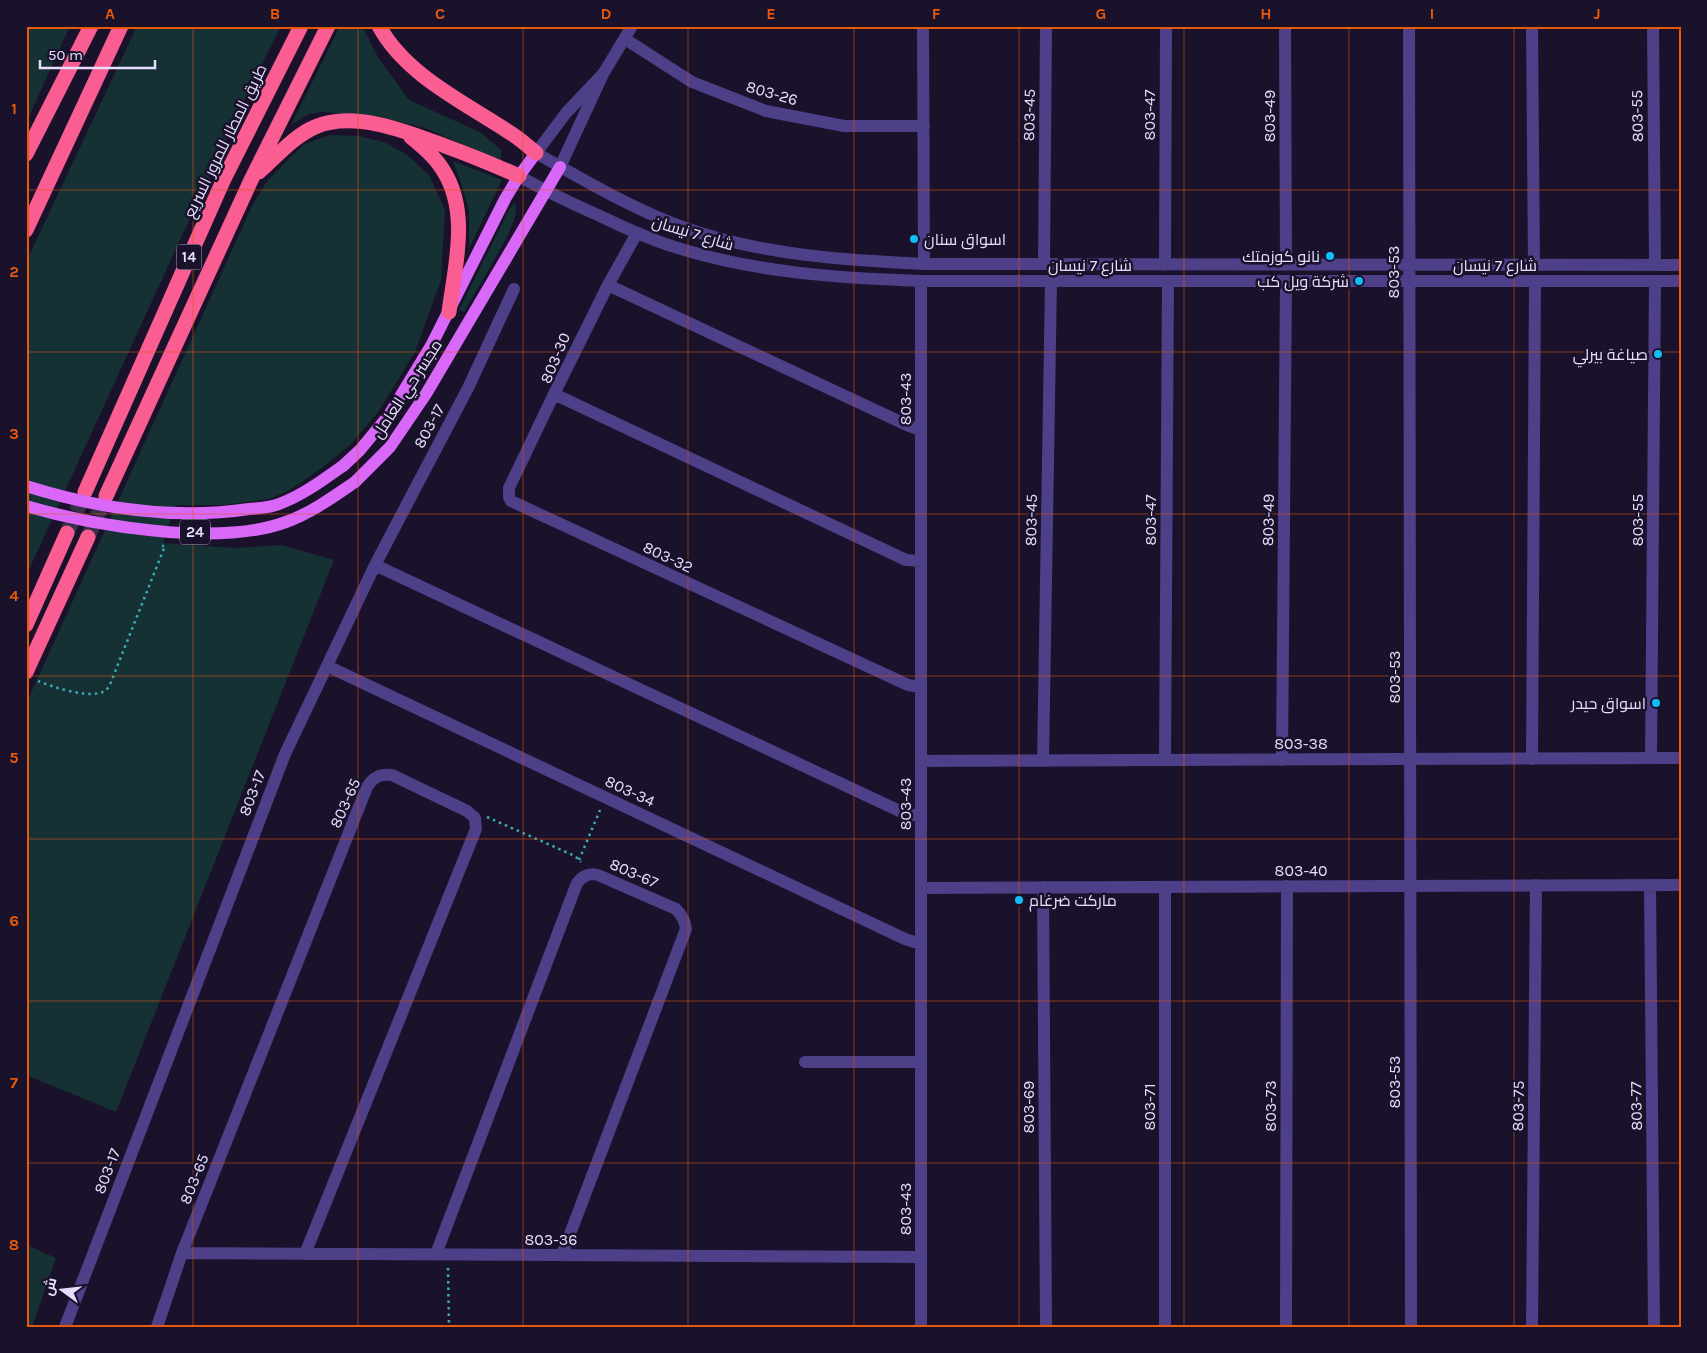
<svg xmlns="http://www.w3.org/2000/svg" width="1707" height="1353" font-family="Karla,Cairo,sans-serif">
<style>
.green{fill:#153134}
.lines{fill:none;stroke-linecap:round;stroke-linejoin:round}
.highway-tunnel{stroke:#39304b;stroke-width:15;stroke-dasharray:15 8;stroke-linecap:butt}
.path{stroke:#36aeb9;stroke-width:2.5;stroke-dasharray:2.5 4;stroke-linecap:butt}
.minor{stroke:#4d3f88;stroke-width:12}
.major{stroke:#d968f9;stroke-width:12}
.highway{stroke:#f95d91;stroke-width:15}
.major-bridge{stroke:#d968f9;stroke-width:12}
.grid{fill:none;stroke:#e8590c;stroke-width:1;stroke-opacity:0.55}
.poi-dot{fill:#11bdf6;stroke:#1a122b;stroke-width:2}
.labels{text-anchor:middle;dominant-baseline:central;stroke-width:5;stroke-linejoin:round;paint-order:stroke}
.shield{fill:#1a122b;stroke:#a9a0bf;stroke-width:1}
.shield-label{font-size:15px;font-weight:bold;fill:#e6ddfe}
.street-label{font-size:16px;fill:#e6ddfe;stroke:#1a122b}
.poi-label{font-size:16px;fill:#e6ddfe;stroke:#1a122b;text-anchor:end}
.neatline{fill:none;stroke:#e8590c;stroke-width:2}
.grid-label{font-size:16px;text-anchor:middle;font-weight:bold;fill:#e8590c}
</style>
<rect width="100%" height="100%" fill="#1a122b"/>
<!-- green -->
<path class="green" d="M26,26h44l-44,97z
M137,26h144l-45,92 -210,458v-314z
M340,26h22l16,31 31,43 71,32 21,18v9l-9,-2 -67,-29 -44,-11 -58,-5 -14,2 -18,11z
M329,135l30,1 25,6 22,12 23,21 16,35 -4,70 -26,72 -36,59 -29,34 -23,19 -37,26 -21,9 -45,6h-48l-13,38 72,5 46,-3 53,15 -218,552 -90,-37v-371l226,-498 15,-25 36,-36z
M453,161l49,19 -33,69v-38l-8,-28z
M515,202c0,1 1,7 1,8 0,19 -41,81 -52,102l-5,-2 50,-100z
M26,1245l30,13 -24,69h-6z"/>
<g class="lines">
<!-- highway-tunnel -->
<path class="highway-tunnel" d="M67,533l18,-41
M88,537l18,-41"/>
<!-- path -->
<path class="path" d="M38,681c15,6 45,16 61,12 5,-1 7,-3 10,-6l56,-141h-3
M487,817l88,39 6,6
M579,860l21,-50
M448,1268l1,59"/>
<!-- minor -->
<path class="minor" d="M923,26l1,238
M1285,26l1,239
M1409,26l2,1301
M1532,26l2,240
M1653,26l2,239
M625,39l67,43 74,29 78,15h80
M603,74l-37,39 -30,40c48,27 96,56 149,75 77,27 158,32 239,36l757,1
M560,167l43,-93 29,-48
M519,176c26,15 54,28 81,40 27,13 53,25 81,33 78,24 159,29 240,32h760
M1044,264l2,-238
M1165,265l1,-239
M608,285l29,-52
M554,394l-45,94v9l2,4 397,184 13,2
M921,561l-15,-1 -352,-166 54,-109 301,141 12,4
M375,565l531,249 15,2
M327,666l578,273 16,5
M1651,758l4,-477
M1532,759l3,-477
M1165,760l3,-479
M1282,760l4,-479
M921,761l760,-3
M1043,761l8,-480
M1650,885l4,442
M1043,887l3,440
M1165,887v440
M921,888l760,-3
M805,1062h116
M182,1253l739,4
M436,1254l141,-371c6,-8 12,-10 21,-8l78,34c6,6 9,11 10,20l-124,326
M65,1327l220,-573 90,-189 93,-177 46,-99
M157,1327l25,-74 185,-466c6,-10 13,-13 25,-12l75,36 8,7 1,11 -171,425
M921,1327v-1046
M1286,1327l1,-441
M1532,1327l4,-442"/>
<!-- major -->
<path class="major" d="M344,465l16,-15 29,-35 43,-71 73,-145 14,-23 17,-23
M355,482l35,-35 36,-53 134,-227"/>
<!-- highway -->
<path class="highway" d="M379,26c27,50 87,77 133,108 8,5 16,12 24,19
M411,137c12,10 24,20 32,33 27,42 12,96 6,142
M26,154l65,-128
M259,172c18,-16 35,-36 56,-45 39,-17 93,5 130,19 25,9 49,19 74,30
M26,230l95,-204
M85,492l138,-311 78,-155
M106,496l146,-318 76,-152
M26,625l41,-92
M26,672l62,-135"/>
<!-- major-bridge -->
<path class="major-bridge" d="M26,486c70,22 149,34 223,23 9,-1 21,-1 30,-5 24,-9 44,-24 65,-39
M26,506c68,20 192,41 260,16 25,-9 47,-25 69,-40"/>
</g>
<!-- grid -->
<path class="grid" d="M193,26v1301M358,26v1301M523,26v1301M688,26v1301M854,26v1301M1019,26v1301M1184,26v1301M1349,26v1301M1514,26v1301M26,190h1655M26,352h1655M26,514h1655M26,676h1655M26,839h1655M26,1001h1655M26,1163h1655"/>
<!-- markers -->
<g class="poi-dot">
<circle cx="914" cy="239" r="5"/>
<circle cx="1330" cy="256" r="5"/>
<circle cx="1359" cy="281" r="5"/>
<circle cx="1658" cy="354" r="5"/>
<circle cx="1656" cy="703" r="5"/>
<circle cx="1019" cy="900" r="5"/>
</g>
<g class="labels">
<!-- shield labels -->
<g class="shield">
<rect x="176.5" y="244.5" width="25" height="25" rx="4"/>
<rect x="180" y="519.5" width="30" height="25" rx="4"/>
</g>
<g class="shield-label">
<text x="189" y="257">14</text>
<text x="195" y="532">24</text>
</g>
<!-- street labels -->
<g class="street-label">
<text transform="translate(772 93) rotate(16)">803-26</text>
<text transform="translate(1029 115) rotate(-89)">803-45</text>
<text transform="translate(1149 115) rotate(-90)">803-47</text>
<text transform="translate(1269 116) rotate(-90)">803-49</text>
<text transform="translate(1637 116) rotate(-91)">803-55</text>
<text transform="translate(225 141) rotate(-64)">طريق المطار للمرور السريع</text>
<text transform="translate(693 233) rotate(17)">شارع 7 نيسان</text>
<text x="1090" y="265">شارع 7 نيسان</text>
<text x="1495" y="265">شارع 7 نيسان</text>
<text transform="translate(1393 272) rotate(-90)">803-53</text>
<text transform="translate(555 358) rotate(-67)">803-30</text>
<text transform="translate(407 389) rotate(-57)">مجسر حي العامل</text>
<text transform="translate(905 399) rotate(-90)">803-43</text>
<text transform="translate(429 426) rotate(-62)">803-17</text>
<text transform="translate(1031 520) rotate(-89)">803-45</text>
<text transform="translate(1150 520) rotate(-90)">803-47</text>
<text transform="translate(1268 520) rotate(-89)">803-49</text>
<text transform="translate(1637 520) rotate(-90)">803-55</text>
<text transform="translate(668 557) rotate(25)">803-32</text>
<text transform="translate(1394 677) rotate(-90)">803-53</text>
<text x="1301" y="743">803-38</text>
<text transform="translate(630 791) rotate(25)">803-34</text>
<text transform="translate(252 793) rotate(-69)">803-17</text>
<text transform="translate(345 803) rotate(-66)">803-65</text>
<text transform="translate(905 804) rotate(-90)">803-43</text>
<text x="1301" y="870">803-40</text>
<text transform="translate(634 873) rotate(24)">803-67</text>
<text transform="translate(1394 1082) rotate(-90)">803-53</text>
<text transform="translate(1270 1106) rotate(-90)">803-73</text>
<text transform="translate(1518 1106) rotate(-89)">803-75</text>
<text transform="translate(1636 1106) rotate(-91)">803-77</text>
<text transform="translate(1028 1107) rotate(-90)">803-69</text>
<text transform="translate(1149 1107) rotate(-90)">803-71</text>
<text transform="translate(107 1171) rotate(-69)">803-17</text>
<text transform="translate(194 1179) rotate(-68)">803-65</text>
<text transform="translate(905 1209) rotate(-90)">803-43</text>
<text x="551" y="1239">803-36</text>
</g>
<!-- poi labels -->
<g class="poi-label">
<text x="924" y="239" text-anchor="start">اسواق سنان</text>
<text x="1320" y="256">نانو كوزمتك</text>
<text x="1349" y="281">شركة ويل كب</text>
<text x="1648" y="354">صياغة بيرلي</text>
<text x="1646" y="703">اسواق حيدر</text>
<text x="1029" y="900" text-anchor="start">ماركت ضرغام</text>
</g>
</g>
<!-- border -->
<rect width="1707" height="1353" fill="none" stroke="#1a122b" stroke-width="55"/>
<!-- north arrow -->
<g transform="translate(62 1290) rotate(285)" stroke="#1a122b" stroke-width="4" paint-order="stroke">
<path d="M0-4L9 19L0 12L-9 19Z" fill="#e6ddfe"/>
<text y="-8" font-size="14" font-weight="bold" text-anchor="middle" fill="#e6ddfe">ش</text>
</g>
<!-- scale -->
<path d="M40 60v8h115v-8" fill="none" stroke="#e6ddfe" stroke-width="2.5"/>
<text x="48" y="60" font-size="15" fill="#e6ddfe" stroke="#1a122b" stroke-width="4" paint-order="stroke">50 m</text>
<rect x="28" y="28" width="1652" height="1298" class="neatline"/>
<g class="grid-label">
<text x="110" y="19">A</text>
<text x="275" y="19">B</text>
<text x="440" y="19">C</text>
<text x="606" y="19">D</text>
<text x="771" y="19">E</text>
<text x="936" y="19">F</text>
<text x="1101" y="19">G</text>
<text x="1266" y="19">H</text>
<text x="1432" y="19">I</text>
<text x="1597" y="19">J</text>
<text x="14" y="114">1</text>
<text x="14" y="277">2</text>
<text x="14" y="439">3</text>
<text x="14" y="601">4</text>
<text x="14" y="763">5</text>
<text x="14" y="926">6</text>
<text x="14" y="1088">7</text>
<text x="14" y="1250">8</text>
</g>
</svg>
